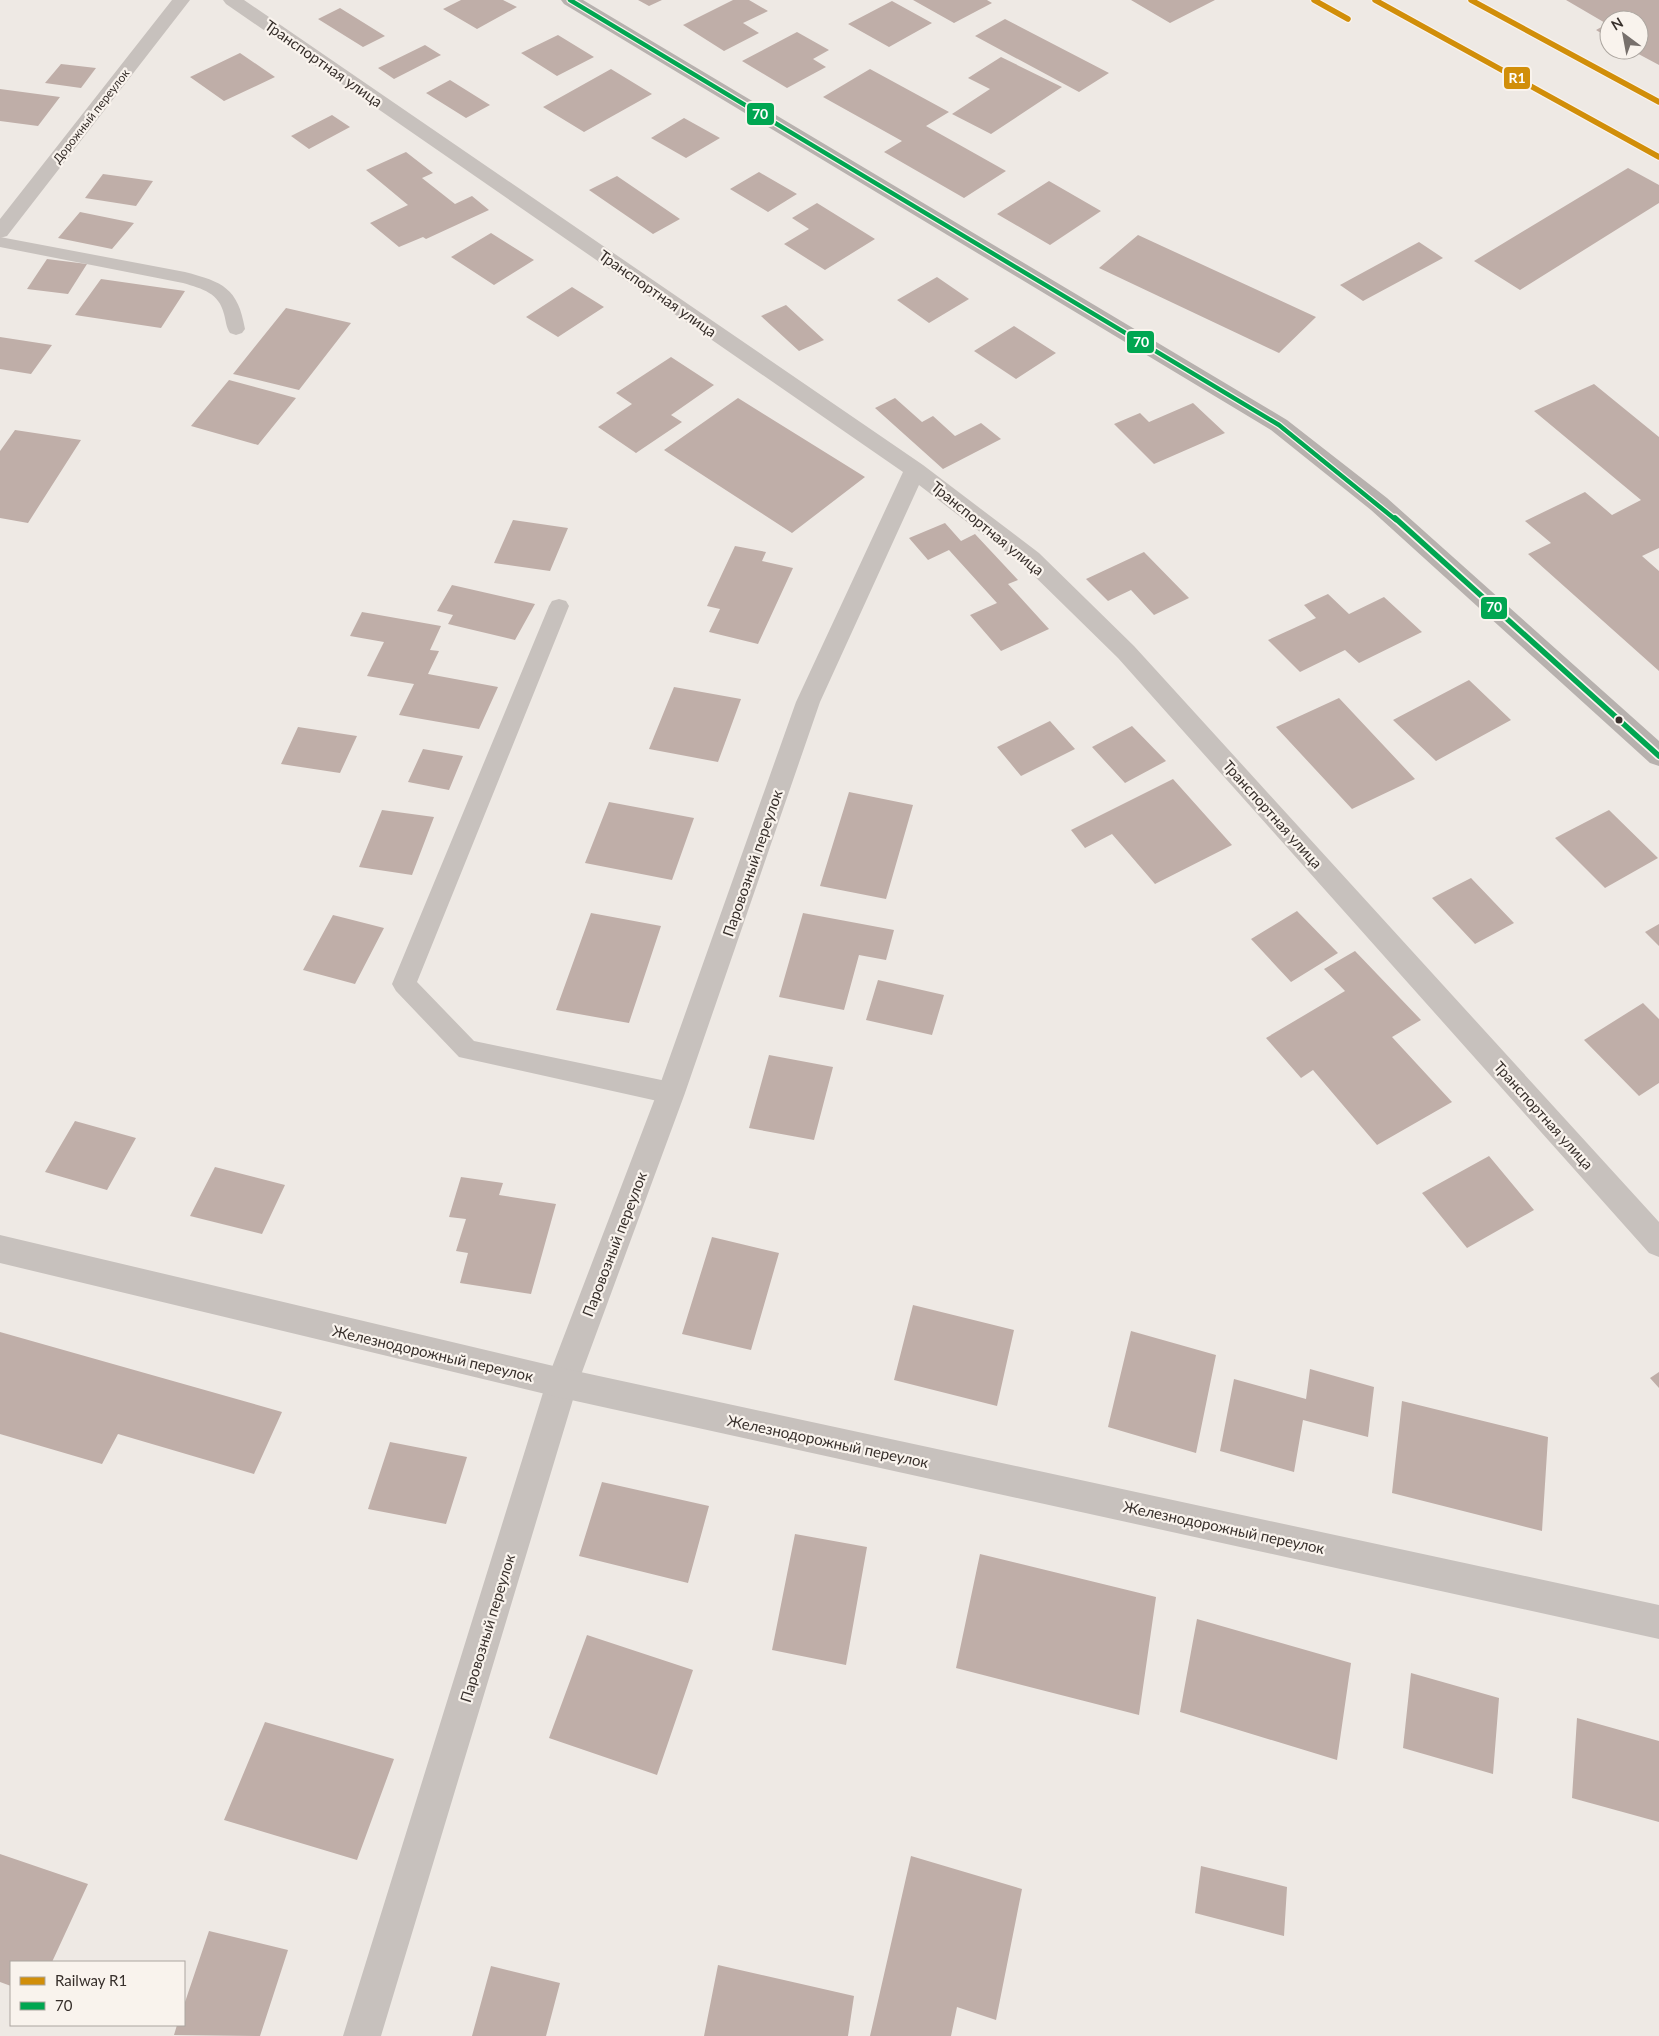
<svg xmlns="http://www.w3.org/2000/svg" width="1659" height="2036" font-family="Lato,sans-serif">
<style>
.building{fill:#bfaea8}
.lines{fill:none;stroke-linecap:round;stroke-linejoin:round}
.service{fill:#c7c1bd;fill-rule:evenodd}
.minor{fill:#c7c1bd;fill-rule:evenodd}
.tertiary{fill:#c7c1bd;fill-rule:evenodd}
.secondary{fill:#b7b1ae;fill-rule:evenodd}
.bus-1-far1-casing{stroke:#f9f3ed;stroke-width:7}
.bus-1-casing{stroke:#f9f3ed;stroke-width:9}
.bus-1-far1{stroke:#00a651;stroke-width:4.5}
.bus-1{stroke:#00a651;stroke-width:5.5}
.rail-1-casing{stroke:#f9f3ed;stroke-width:8}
.rail-1{stroke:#d18e09;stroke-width:5.5}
.bus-dot{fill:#372f2b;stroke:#f9f3ed;stroke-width:2}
.labels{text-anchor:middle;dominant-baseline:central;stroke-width:4.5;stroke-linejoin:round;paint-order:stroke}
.far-street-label{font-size:12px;fill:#372f2b;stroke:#f9f3ed}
.street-label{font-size:15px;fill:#372f2b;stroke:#f9f3ed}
.line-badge{stroke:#f9f3ed;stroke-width:2}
.badge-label{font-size:14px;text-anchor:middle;font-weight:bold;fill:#fff}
</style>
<rect width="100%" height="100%" fill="#eee9e4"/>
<!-- building -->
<path class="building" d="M461,0h42l14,7 -40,22 -34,-20z
M638,0h24l-13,6z
M733,0h16l19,11 -25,12 16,10 -35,18 -41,-26z
M913,0h74l5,3 -38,20z
M1131,0h84l-45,23z
M1566,0h93v65l-28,-15h8v-30h-30v18l-13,-8 11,-6z
M892,1l40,22 -43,24 -41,-23z
M340,8l45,28 -22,11 -45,-28z
M1005,19l104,54 -30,19 -104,-56z
M797,32l32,18 -16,9 13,8 -39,21 -45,-27z
M558,35l36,22 -37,19 -36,-23z
M425,45l16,10 -47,24 -16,-11z
M240,53l35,24 -51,24 -34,-24z
M1001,57l61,30 -71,47 -39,-20 38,-25 -22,-11z
M61,64l35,4 -15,20 -36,-5z
M611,69l41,25 -68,38 -41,-25z
M870,69l79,43 -23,14 80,45 -42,27 -80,-46 18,-11 -79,-44z
M450,80l40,25 -24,13 -40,-25z
M0,89l60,8 -22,29 -38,-5z
M332,115l18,12 -41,22 -18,-13z
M684,118l36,20 -34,20 -35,-20z
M406,152l27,21 -11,5 33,26 17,-8 17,14 -63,29 -3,-2 -24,10 -29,-24 38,-18 -42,-35z
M1628,168l31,17v18l-139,87 -46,-29z
M759,172l38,22 -29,18 -38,-23z
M103,174l50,7 -17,25 -51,-8z
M617,176l63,43 -27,15 -64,-44z
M1049,181l52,30 -51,34 -53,-31z
M817,203l58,36 -50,31 -41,-26 25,-15 -17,-11z
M80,212l54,11 -22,26 -54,-11z
M491,233l43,27 -40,25 -43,-28z
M1138,235l178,82 -37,36 -180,-85z
M1419,242l24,16 -80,43 -23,-16z
M47,259l40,5 -19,30 -41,-5z
M937,277l32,22 -40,24 -32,-23z
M101,279l84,12 -24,37 -86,-13z
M572,287l32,20 -46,30 -32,-20z
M786,305l38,35 -25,11 -38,-35z
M286,308l65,15 -52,67 -66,-16z
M1014,326l42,27 -40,26 -42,-28z
M0,337l52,8 -21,29 -31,-5z
M671,357l43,28 -43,30 11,7 -46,31 -38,-26 34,-23 -16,-11z
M229,380l67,18 -38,47 -67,-19z
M1594,384l65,53v111l-17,8 17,15v100l-131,-117 23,-11 -26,-22 60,-29 27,23 29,-15 -107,-89z
M738,398l127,79 -73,56 -128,-83z
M895,398l27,24 11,-6 22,20 26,-13 20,16 -58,30 -68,-61z
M1193,403l32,30 -71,31 -40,-40 26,-11 9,9z
M15,430l66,10 -53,83 -28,-5v-67z
M513,520l55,8 -18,43 -56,-8z
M945,523l16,18 14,-7 43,46 -10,4 41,45 -48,22 -31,-36 27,-12 -48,-53 -21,10 -19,-22z
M735,546l31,6 -4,9 31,7 -35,76 -49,-12 11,-23 -13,-3z
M1144,552l45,46 -35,17 -23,-25 -23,11 -22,-22z
M452,585l83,19 -20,36 -67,-16 5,-9 -16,-4z
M1328,594l21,20 35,-17 38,35 -63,31 -14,-13 -45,22 -32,-32 48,-22 -12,-13z
M362,612l79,14 -11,24 9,1 -11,23 70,13 -19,42 -80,-14 15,-31 -47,-8 17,-34 -34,-6z
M1469,680l42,40 -75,41 -43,-41z
M674,687l67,12 -23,63 -69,-13z
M1339,698l76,81 -63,30 -76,-82z
M1050,721l25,28 -54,27 -24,-29z
M1132,726l34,35 -41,22 -33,-36z
M298,727l59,9 -17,37 -59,-9z
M423,749l40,7 -14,34 -41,-8z
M1173,779l59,66 -77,39 -43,-50 -27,14 -14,-18z
M849,792l64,13 -27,94 -66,-13z
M609,802l85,16 -22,62 -87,-17z
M382,810l52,7 -22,58 -53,-8z
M1609,810l49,48 -53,30 -50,-50z
M1471,878l43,45 -39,21 -43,-46z
M1297,911l41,42 -47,29 -40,-43z
M591,913l70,13 -32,97 -73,-13z
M803,913l91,17 -8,30 -27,-5 -15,55 -65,-13z
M333,915l51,13 -29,56 -52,-14z
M1659,924v22l-14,-14z
M1355,951l66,69 -29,17 60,65 -75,43 -64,-75 -12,8 -35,-40 79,-47 -21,-22z
M878,980l66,15 -12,40 -66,-15z
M1643,1003l16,16v64l-20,13 -55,-56z
M769,1055l64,12 -19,73 -65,-12z
M75,1121l61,17 -29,52 -62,-18z
M1489,1156l45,54 -67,38 -45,-55z
M215,1167l70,18 -23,49 -72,-18z
M461,1177l42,6 -4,12 57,9 -25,90 -71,-11 8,-30 -12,-2 10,-32 -17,-2z
M712,1237l67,16 -28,97 -69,-16z
M913,1305l101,25 -17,76 -103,-26z
M1131,1331l85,24 -20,98 -88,-26z
M0,1332l282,80 -28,62 -136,-40 -16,30 -102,-30z
M1310,1369l64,18 -6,50 -65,-17 -9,52 -74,-21 14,-72 72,20z
M1659,1372v16l-9,-10z
M1402,1401l146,36 -6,94 -150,-38z
M390,1442l77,15 -21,67 -78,-15z
M602,1482l107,24 -21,77 -109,-27z
M795,1534l72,13 -21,118 -74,-15z
M980,1554l176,43 -17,118 -183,-47z
M1197,1619l154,44 -14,97 -157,-48z
M587,1635l106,35 -36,105 -108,-37z
M1411,1673l88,25 -6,76 -90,-26z
M1577,1718l82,23v81l-87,-24z
M265,1722l129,37 -37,101 -133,-40z
M0,1854l88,30 -36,78h-41v24l-11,-4z
M911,1856l111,33 -26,131 -39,-13 -6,29h-81z
M1201,1866l86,21 -3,49 -89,-23z
M209,1931l79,19 -28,86 -86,-1 3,-10h7v-20z
M718,1965l136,31 -6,40h-144z
M491,1966l69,17 -14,53h-74z"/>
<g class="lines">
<!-- service -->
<path class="service" d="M0,237l185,35c38,10 53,16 60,57l-3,4 -6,2 -6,-2c-4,-6 -4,-12 -6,-19 -5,-21 -21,-25 -41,-31l-183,-36z
M559,599l7,2 3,5 -152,376 57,59 197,41 9,4 3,7 -3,7 -9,4 -212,-47 -63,-66 -4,-7 157,-378 3,-5z"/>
<!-- minor -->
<path class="minor" d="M172,0h18l-183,236 -7,2v-19z
M223,0h21l679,465 116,88 95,93 525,576v35l-10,-4 -531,-595 -95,-93 -104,-80 -99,217 -135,391 -107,290 -197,653h-38l203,-653 111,-290 139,-391 107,-230 -677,-468z"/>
<!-- tertiary -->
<path class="tertiary" d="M0,1235l562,133 1097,237v34l-1097,-241 -562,-135z"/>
<!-- secondary -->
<path class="secondary" d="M561,0h22l704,420 100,78 272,243v25l-9,-3 -279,-253 -100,-80 -707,-426z"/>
<!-- bus-1-far1 casing -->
<g class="bus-1-far1-casing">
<path id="bus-1-far1" d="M570,0l709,425 117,95"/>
</g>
<!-- bus-1 casing -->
<g class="bus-1-casing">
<path id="bus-1" d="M1395,518l264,238"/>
</g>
<!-- bus-1-far1 -->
<use href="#bus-1-far1" class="bus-1-far1"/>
<!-- bus-1 -->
<use href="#bus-1" class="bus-1"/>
<!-- rail-1 casing -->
<g class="rail-1-casing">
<path id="rail-1" d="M1314,0l34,19
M1375,0l284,157
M1471,0l188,102"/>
</g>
<!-- rail-1 -->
<use href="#rail-1" class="rail-1"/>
</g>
<!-- markers -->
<circle class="bus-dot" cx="1619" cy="720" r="4.5"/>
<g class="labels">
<!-- far-street labels -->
<g class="far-street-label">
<text transform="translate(91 116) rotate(-52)">Дорожный переулок</text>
</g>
<!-- street labels -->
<g class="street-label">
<text transform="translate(324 63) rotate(35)">Транспортная улица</text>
<text transform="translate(658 293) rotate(35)">Транспортная улица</text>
<text transform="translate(988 528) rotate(39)">Транспортная улица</text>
<text transform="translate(1273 814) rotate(48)">Транспортная улица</text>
<text transform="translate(752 863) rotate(-71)">Паровозный переулок</text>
<text transform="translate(1544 1115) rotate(48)">Транспортная улица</text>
<text transform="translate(614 1244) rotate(-69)">Паровозный переулок</text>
<text transform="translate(433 1353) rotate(13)">Железнодорожный переулок</text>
<text transform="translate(828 1441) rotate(12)">Железнодорожный переулок</text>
<text transform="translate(1224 1527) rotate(12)">Железнодорожный переулок</text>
<text transform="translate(487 1628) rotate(-73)">Паровозный переулок</text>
</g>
</g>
<g class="line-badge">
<rect x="1503" y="66" width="28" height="24" rx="5" fill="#d18e09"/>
<rect x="746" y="102" width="29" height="24" rx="5" fill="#00a651"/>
<rect x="1126" y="330" width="29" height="24" rx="5" fill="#00a651"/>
<rect x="1480" y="596" width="28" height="24" rx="5" fill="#00a651"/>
</g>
<g class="badge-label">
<text x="1517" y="83">R1</text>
<text x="760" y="119">70</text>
<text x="1141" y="347">70</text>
<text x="1494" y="612">70</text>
</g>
<!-- legend -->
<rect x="10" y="1961" width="175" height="65" fill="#f9f3ed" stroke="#aba59f"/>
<rect x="20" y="1977" width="25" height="8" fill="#d18e09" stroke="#aba59f"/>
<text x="55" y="1986" font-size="15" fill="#372f2b">Railway R1</text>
<rect x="20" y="2002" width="25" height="8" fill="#00a651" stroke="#aba59f"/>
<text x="55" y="2011" font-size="15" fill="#372f2b">70</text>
<!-- north arrow -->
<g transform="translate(1624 35) rotate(328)"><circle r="24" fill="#f9f3ed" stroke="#aba59f"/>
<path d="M0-4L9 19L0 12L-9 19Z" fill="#77706c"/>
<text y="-8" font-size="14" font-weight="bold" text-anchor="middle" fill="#372f2b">N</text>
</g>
</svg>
